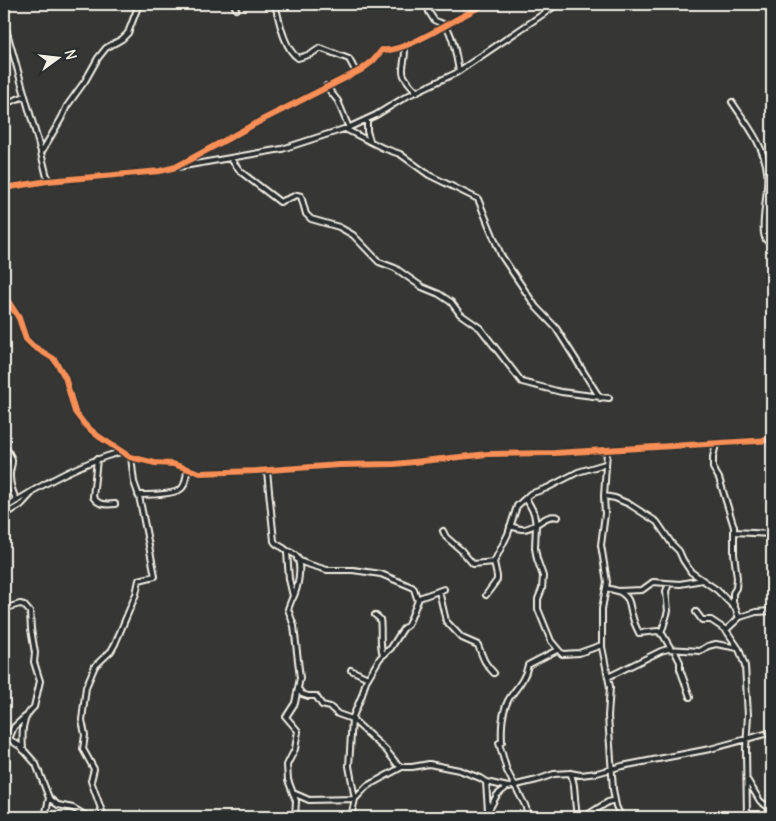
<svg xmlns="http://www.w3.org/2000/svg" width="776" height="821" font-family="Delius,sans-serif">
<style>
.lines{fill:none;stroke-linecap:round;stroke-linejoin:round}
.street-casing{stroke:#f4f1e8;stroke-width:8}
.street{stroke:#2a2d2e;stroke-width:4}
.cycleway-casing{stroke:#2a2d2e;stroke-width:9}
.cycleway{stroke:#f78f57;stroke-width:6}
</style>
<rect width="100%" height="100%" fill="#363734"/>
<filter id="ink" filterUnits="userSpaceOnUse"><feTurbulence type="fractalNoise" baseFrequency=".02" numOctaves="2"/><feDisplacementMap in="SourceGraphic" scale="10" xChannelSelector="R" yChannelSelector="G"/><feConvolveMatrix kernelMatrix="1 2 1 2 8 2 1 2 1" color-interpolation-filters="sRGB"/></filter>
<g filter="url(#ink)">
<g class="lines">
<!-- street casing -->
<g class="street-casing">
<path id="street" d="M234,4l2,5
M275,4c4,15 9,45 23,54l13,-4 9,-6 29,11 7,13
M428,4l1,8 5,8c3,2 8,3 11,5 8,8 12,35 14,46
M464,4l5,7
M4,22l37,130
M405,46c1,27 -11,22 12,46
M326,86l12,15 11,27
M732,102c14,21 32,43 35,69 3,17 -8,58 -1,69l6,3
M4,104l21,-8
M367,119v12l3,10
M345,129l38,19 17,6 29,21 49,24 23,56 35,52 20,21 44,70
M231,159l10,13 39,30 17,-7 4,1 5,18 5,5 28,8 14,8 26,27 16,6 27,19 17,7 12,8 9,12 20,14 42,54 39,10 48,6
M178,167l104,-18 68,-22 26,-12 31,-19 49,-23 102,-69
M48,181l-7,-28 20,-34 6,-13 18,-25 13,-23 8,-10 16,-9 6,-6 11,-29
M4,188l44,-7 112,-10 16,-4 86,-47 99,-50 12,-9 9,-11c25,3 78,-35 104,-46
M4,289l2,9 13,20 7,21 7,7 21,13 5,8 6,10 10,35 10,13 13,11 32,21 25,6 18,1 27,9 56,-2 83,-6 56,-1 93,-10 67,-1 217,-13
M716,444l-3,13v11l6,10 15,49v27l3,24 -1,10 -3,5v9l6,16
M4,449l3,1c10,15 2,13 3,27 0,8 3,16 7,24
M607,451l-3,45 1,18 -4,31 6,37 -5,27v38l8,40 -2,29 5,73 3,17 5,11
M97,459l-4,38c5,8 13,8 22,7
M267,471l7,70c3,6 11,5 13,11l2,27 4,17 -5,13 6,17 6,52 -5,25 -9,14 12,14 -3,18 -8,16 1,15 8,21 -1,16
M138,495c9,0 38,0 44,-7 4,-4 4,-14 6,-19
M604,496l11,2 14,6 28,18 15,22 7,7 4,9 8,12 26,18 16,16
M526,498l8,15 2,12 -1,23 2,11 6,17 -1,13 -4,10v10l13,32 11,13 17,-1 23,-8
M4,509c36,-24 75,-46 117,-57
M4,515l17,-10 11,-12
M510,526c4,1 9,3 13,3 13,0 22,-16 35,-12
M443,531l3,6 15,13 12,14 21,-2
M735,532l37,2
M286,550c4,2 9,4 11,7 5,10 1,31 -4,41
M297,559l7,4 23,7h26l28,4 31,13 2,2 4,12
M606,588l12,3 24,-1 11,-8 27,2 22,-4
M439,591l7,30 16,17 16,7c5,13 6,18 16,28
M618,591c15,8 10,14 15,27 1,6 4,10 6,15l19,-2 5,4 8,14
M486,595l11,-15v-4l-3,-14 14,-28 9,-28 13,-12 17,-6 31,-16 27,-8
M4,607l2,1 14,-4 4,1 6,7 1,17 4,24 -1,9 6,19 -6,26c-13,11 -12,26 -11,43
M696,612l6,8h9l15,10 13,19 6,17 3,49 -2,34 1,68
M375,615l5,4c2,12 -1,25 3,36
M726,630l14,-13 16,-5 16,-1
M661,634l7,-23 -2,-20 3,-7
M674,650l6,12v7l10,28
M351,670l17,8
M608,677l53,-26 7,-2 32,2 8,-5 8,-2 22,4
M299,690l3,4 6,2h8l6,9 8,2 8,7 14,5 34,31 11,14 5,3
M4,730l5,9 12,8 15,17 13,34 9,7 15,3 15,9
M9,739l5,-12 11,-10
M570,773c5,9 4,15 5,24 0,7 2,13 1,20
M748,781l12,20 12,9
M486,782l2,28
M293,793l16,7 46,-1 -6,-33 3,-47 10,-24 4,-14 14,-23 11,-10 12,-19 5,-4 11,-27 25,-9
M442,816v1
M45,817l4,-19
M104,817l-13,-36 3,-12 -11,-20 2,-14 -3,-15 4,-33 9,-21 16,-15 4,-7 21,-50 3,-14 16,-4 -16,-80 -5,-14 -3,-25
M351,817l4,-18 12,-13 35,-19h10l17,-3 30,6 21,8 6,4 22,5 29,-7 17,-6 16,-1 11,2 16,-2 25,-7 88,-17 62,-17
M485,817l12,-22 10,-8
M529,817l-4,-12 -18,-34 -8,-28 3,-1c-1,-17 0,-36 11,-49 7,-9 13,-17 15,-28l29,-15
M584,817l24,-15 7,-2"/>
</g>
<!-- street -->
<use href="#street" class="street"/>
<!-- cycleway casing -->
<g class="cycleway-casing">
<path id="cycleway" d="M4,188l44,-7 112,-10 16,-4 86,-47 99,-50 12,-9 9,-11c25,3 78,-35 104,-46
M4,289l2,9 13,20 7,21 7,7 21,13 5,8 6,10 10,35 10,13 13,11 32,21 25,6 18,1 27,9 56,-2 83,-6 56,-1 93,-10 67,-1 217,-13"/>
</g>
<!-- cycleway -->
<use href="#cycleway" class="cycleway"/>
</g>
</g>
<!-- margin -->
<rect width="776" height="821" fill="none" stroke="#2a2d2e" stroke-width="20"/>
<rect x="10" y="10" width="756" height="801" fill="none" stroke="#f4f1e8" stroke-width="2" filter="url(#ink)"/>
<!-- north arrow -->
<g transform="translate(58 58) rotate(75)" stroke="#2a2d2e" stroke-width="4" paint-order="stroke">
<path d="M0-4L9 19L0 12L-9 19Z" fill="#f4f1e8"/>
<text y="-8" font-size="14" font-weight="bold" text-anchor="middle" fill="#f4f1e8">N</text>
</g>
</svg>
